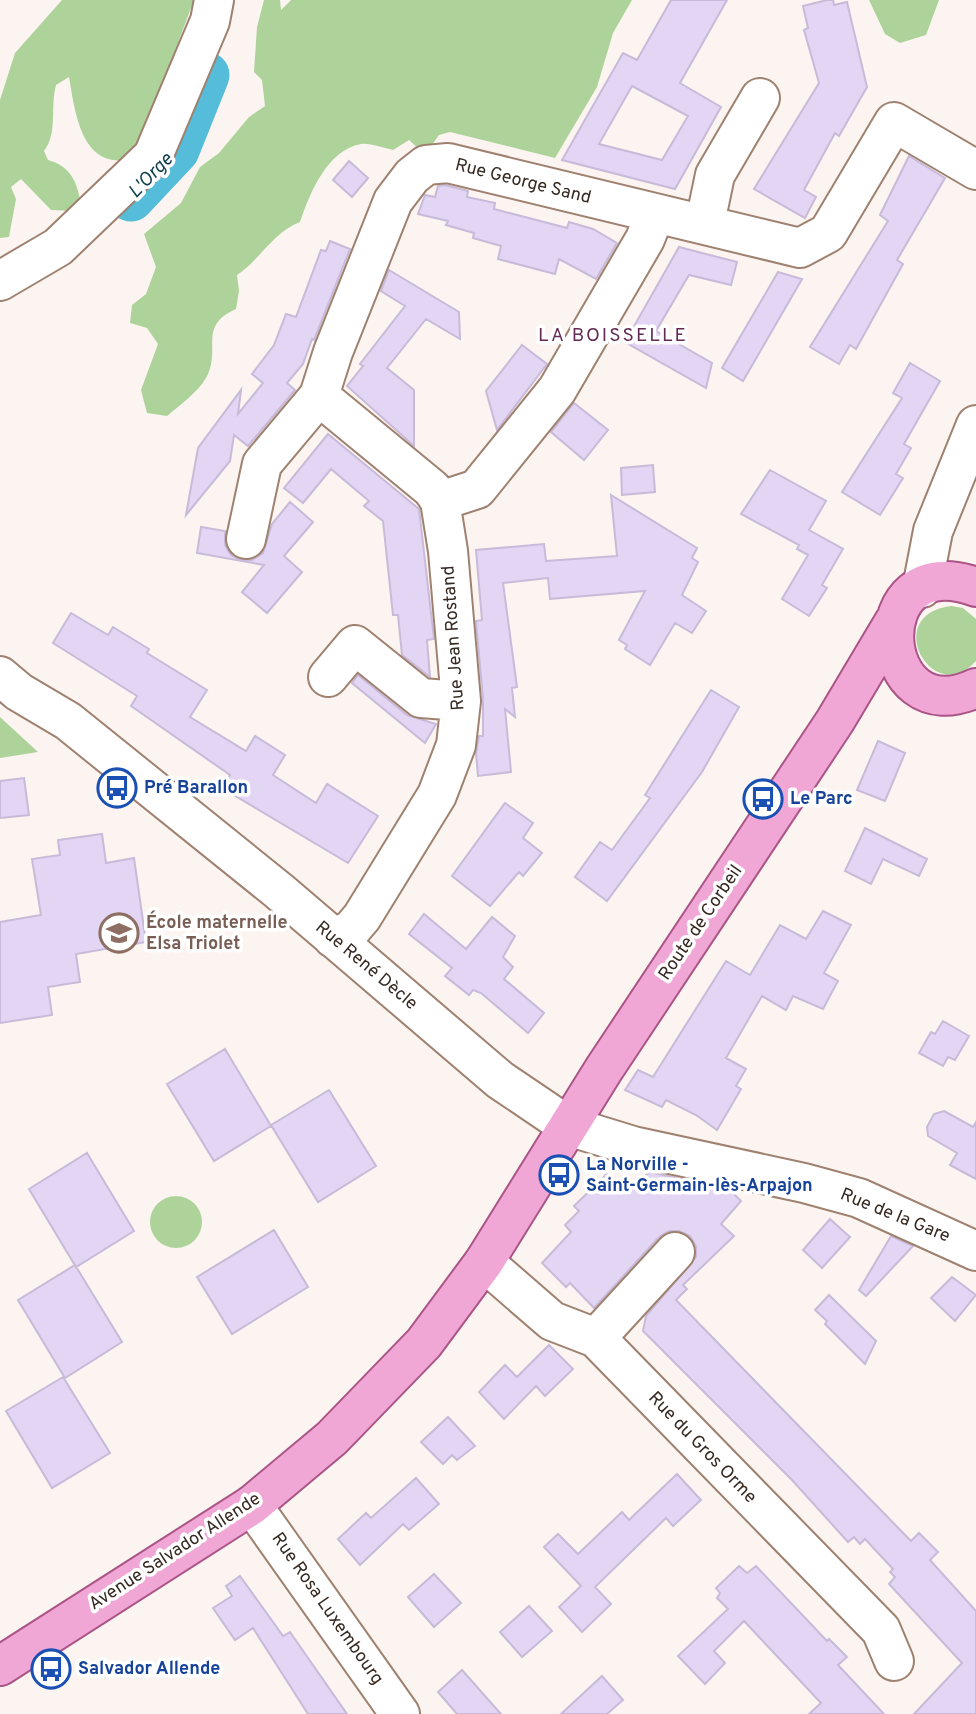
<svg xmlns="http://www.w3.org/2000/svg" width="976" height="1714" font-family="Overpass,sans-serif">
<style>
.green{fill:#aed39a}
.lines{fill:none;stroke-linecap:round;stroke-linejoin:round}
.river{stroke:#55bdda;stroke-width:47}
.building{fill:#e3d5f4;stroke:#c8bad8;stroke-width:2;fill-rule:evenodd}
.minor-casing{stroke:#9f8170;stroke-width:42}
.major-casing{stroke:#aa5585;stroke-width:42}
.minor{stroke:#fff;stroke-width:38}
.major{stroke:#f1a7d6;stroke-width:38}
.labels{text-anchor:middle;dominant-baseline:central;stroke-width:7;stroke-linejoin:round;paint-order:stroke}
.street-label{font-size:18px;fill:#362922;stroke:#fff}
.transit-label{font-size:18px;font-weight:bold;fill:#164399;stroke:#fff;text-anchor:start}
.education-label{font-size:18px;font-weight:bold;fill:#785e54;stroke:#fff;text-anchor:start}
.water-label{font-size:19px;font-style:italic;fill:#12414d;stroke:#fff}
.neighbourhood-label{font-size:19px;letter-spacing:2px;fill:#612954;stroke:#fff}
</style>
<rect width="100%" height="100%" fill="#fbf4f0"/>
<!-- green -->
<path class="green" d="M62,0h132l-54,144 -10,15c-49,11 -55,-48 -61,-82l-13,8c-6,22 2,48 -12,66l4,9c21,6 28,19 32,39l-7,12 -22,-1 -30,-31 -10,8 5,12 -7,38 -9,1v-138l15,-47z
M264,0h16l1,10 10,-10h341l-19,33 -16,54 -42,71 -105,-26 -11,3 -10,14h-10l-10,-9 -16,10c-9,-2 -23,-7 -32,-6 -34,6 -51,49 -61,78 -28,11 -39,37 -63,53l2,16 -3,18c-39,17 -14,40 -30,69 -8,14 -27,28 -39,38l-20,-3 -6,-23 17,-46 -11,-16 -17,-5 2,-18 14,-11 10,-27 -12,-33 37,-31 19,-36 19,-14 30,-36 16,-11 -3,-26 -8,-8 3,-45z
M869,0h70l-13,35 -26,8 -15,-9z
M951,606l12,2 13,11v42c-43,48 -96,-46 -25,-55z
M0,717l38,35 -38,6z
M150 1222a26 26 0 1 1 52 0a26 26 0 1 1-52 0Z"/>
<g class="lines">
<!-- river -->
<path class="river" d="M131,198l45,-48 30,-75"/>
</g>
<!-- building -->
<path class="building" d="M671,0h56l-47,83 41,24 -46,82 -113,-29 61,-107 14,7zM632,86l56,30 -26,44 -63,-16z
M827,0h6l1,5 13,-3 20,85 -28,49 -4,-3 -31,57 12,7 -11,21 -51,-29 65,-106 -15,-53 4,-2 -5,-22z
M909,156l36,22 -48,82 6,4 -47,85 -6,-4 -11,19 -29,-17 78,-126 -8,-6z
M349,161l19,17 -16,19 -19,-17z
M445,185l23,6 -1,6 28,6 -1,6 73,19 2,-6 24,7 24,14 -21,36 -37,-20 -4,15 -57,-15 3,-13 -28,-8 1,-5 -28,-8 2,-4 -30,-7 7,-19 10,2 3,-11z
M330,241l20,8 -36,91 -2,-1 -9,25 -16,19 8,7 -47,56 -14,-11 -4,26 -44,54 12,-67 43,-58 -3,24 25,-31 -11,-9 22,-29 12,-31 10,3 25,-67 5,1z
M679,247l58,15 -6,23 -42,-10 -33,56 56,32 -6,25 -81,-46z
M389,270l70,42 1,27 -34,-20 -39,49 27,22v56l-67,-60 16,-20 -3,-2 45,-58 -24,-15z
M778,272l24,7 -59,102 -21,-13z
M522,345l25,19 -50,66 -11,-39z
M910,363l30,18 -36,63 7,4 -15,26 7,4 -23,37 -38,-23 60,-94 -9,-5z
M574,403l34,27 -24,30 -33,-28z
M328,434l91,75 15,130 -7,1 3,37 -28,-22 -4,-40h-5l-10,-94 -19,-15 5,-5 -38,-32 -28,34 -19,-15z
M653,465l2,27 -33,3 -1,-27z
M770,470l56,31 -17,29 34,19 -21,36 5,3 -18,28 -27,-17 26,-44 -11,-6 2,-4 -58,-31z
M611,495l86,53 -5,10 6,4 -16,33 24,16 -14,22 -17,-10 -25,42 -25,-16 2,-4 -8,-5 26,-49 -95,8 -2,-21 -45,5 14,104 -5,1 3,29 -10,-8 6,63 -33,4 -2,-23 3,-17h4v-37l-7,-78 6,-1 -6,-70 68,-6 2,17 71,-5z
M290,502l23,20 -29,34 18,16 -35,41 -25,-21 22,-27 -67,-12 4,-26 24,4v14l6,10 10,5h11l11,-7 9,-29z
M71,613l37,22 5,-8 36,22 -2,4 60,37 -17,27 56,34 9,-15 30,19 -12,20 43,28 11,-19 51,32 -30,47 -126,-75 8,-13 -99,-69 6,-10 -84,-53z
M358,675l49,40 29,9 -11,19 -73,-60z
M711,690l28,17 -37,65 -95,129 -32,-24 25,-35 12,8 38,-52 -5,-3z
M878,741l27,12 -20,48 -28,-11z
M24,778l5,37 -29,3v-37z
M505,803l28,20 -10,15 19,15 -19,23 -4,-4 -29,34 -38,-30z
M865,828l62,31 -8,17 -36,-17 -12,25 -26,-13z
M102,834l4,29 28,-5 12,84 -70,12 4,28 -32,5 4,28 -52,8v-101l41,-7 -9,-56 28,-4 -2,-15z
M823,911l28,14 -27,48 14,8 -15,28 -30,-13 -7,14 -24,-14 -36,62 20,11 -10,17 5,3 -24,41 -21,-15 -30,-15 -4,7 -37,-17 13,-20 15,7 73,-116 24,14 30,-50 26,14z
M424,914l42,35 26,-32 23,19 -12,21 10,10 -9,12 40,34 -16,20 -47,-40 -8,-3 -4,5 -24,-19 7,-8 -43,-34z
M943,1021l26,15 -14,24 -7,-3 -5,9 -24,-13 12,-21 4,2z
M225,1049l46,77 -57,35 -47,-77z
M329,1090l47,76 -58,36 -47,-77z
M944,1111l29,16 3,-5v57l-26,-14 7,-12 -29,-17 -1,-9 7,-13z
M87,1153l47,78 -58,36 -47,-78z
M649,1172l80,17 12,12 -20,23 13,12 -51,49 4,4 -11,11 235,241 8,-8 19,19 -8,8 46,51v103h-62l48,-51 -73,-79 6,-7 -5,-5 3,-3 -28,-30 -5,5 -6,-7 -6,5 -56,-62 -149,-149 3,-15 50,-59v-11l-6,-10 -11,-5h-10l-10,6 -65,71 -24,-25 -4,4 -24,-24 29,-31 -6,-7 14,-14 -5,-5 33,-32 20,20z
M830,1219l20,18 -28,31 -19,-18z
M274,1230l34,57 -76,47 -35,-57z
M891,1236l22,10 -47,50 -7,-6z
M75,1265l47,77 -57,36 -47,-78z
M952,1277l24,18 -21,26 -24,-23z
M829,1295l47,46 -11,23 -40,-40 2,-3 -12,-11z
M549,1345l24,24 -28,27 -9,-10 -32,33 -25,-27 26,-27 12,12z
M63,1377l47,76 -58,35 -46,-77z
M448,1417l27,29 -18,14 -5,-5 -9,9 -22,-22z
M677,1474l24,26 -28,26 -7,-8 -71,69 16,17 -29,28 -23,-25 22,-21 -37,-39 14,-13 20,20 44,-42 7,8z
M416,1478l23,26 -30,26 -6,-6 -43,41 -22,-26 28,-26 5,5z
M739,1566l8,7 9,-7 71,75 2,-2 18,18 -9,8 46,49h-75l12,-11 -77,-82 -30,30 11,12 -20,21 -27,-28 50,-47 -11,-11 3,-5 -4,-5z
M434,1574l27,29 -27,24 -26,-30z
M240,1576l43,60 7,-4 57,82h-39l-55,-86 -18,12 -22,-32 19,-12 -6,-10z
M529,1606l23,25 -30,26 -22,-25z
M462,1670l39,44h-44l-19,-22z
M602,1676l21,24 -16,14h-46z"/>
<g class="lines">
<!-- minor casing -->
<g class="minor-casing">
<path id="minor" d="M705,223l10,-48 45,-77
M0,281l58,-34 95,-91 57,-135 4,-21
M319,396l113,93 8,12 8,50 13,150 -5,44 -19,50 -75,122 -11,13 -18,8
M440,501l37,-12 80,-99 88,-151 10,-25
M246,539l16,-75 57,-68 14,-44 60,-151 19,-25 14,-11 22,-2 352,85 28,-15 66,-111 82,48
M922,588l11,-57 43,-106
M0,676l19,16 49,29 211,170 221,189 68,46 65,20 171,37 55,15 117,53
M328,677l27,-32 66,53 40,3
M484,1262l68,59 44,17 285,292 13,31
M596,1338l79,-86
M252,1505l148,209"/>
</g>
<!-- major casing -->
<g class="major-casing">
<path id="major" d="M976,587c-116,-42 -102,149 0,101
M0,1666l252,-161 80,-67 92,-95 60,-81 120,-193 231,-348 59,-99"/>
</g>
<!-- minor -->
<use href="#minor" class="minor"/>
<!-- major -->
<use href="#major" class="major"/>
</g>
<!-- icons -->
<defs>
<g id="bus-ring" transform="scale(2.0125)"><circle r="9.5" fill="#fff" stroke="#1a4fb4" stroke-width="1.5"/><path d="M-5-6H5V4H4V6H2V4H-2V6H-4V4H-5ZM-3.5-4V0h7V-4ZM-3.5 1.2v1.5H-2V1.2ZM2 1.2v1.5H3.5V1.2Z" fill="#1a4fb4"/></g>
<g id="school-ring" transform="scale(2.0125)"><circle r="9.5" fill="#fff" stroke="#8d6e63" stroke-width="1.5"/><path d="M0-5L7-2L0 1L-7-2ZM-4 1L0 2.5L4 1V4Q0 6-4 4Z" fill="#8d6e63"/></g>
</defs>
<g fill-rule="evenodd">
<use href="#bus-ring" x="117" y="788"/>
<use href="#bus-ring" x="763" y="799"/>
<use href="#school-ring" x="119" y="933"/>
<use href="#bus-ring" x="559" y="1175"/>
<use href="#bus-ring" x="51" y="1669"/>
</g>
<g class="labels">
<!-- street labels -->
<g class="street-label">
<text transform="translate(523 182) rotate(14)">Rue George Sand</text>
<text transform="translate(454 638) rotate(-94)">Rue Jean Rostand</text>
<text transform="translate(701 923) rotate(-56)">Route de Corbeil</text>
<text transform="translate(366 966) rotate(40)">Rue René Dècle</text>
<text transform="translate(895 1216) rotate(22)">Rue de la Gare</text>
<text transform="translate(702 1448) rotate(46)">Rue du Gros Orme</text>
<text transform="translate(175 1552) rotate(-33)">Avenue Salvador Allende</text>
<text transform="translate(327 1609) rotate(55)">Rue Rosa Luxembourg</text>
</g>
<!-- transit labels -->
<g class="transit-label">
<text x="144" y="788">Pré Barallon</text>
<text x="790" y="799">Le Parc</text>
<text x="586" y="1165">La Norville -<tspan x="586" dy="21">Saint-Germain-lès-Arpajon</tspan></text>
<text x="78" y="1669">Salvador Allende</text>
</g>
<!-- education labels -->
<g class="education-label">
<text x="146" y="923">École maternelle<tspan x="146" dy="21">Elsa Triolet</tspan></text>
</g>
<!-- water labels -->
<g class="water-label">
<text transform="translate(151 176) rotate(-46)">L'Orge</text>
</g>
<!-- neighbourhood labels -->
<g class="neighbourhood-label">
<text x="613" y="336">LA BOISSELLE</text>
</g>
</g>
</svg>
